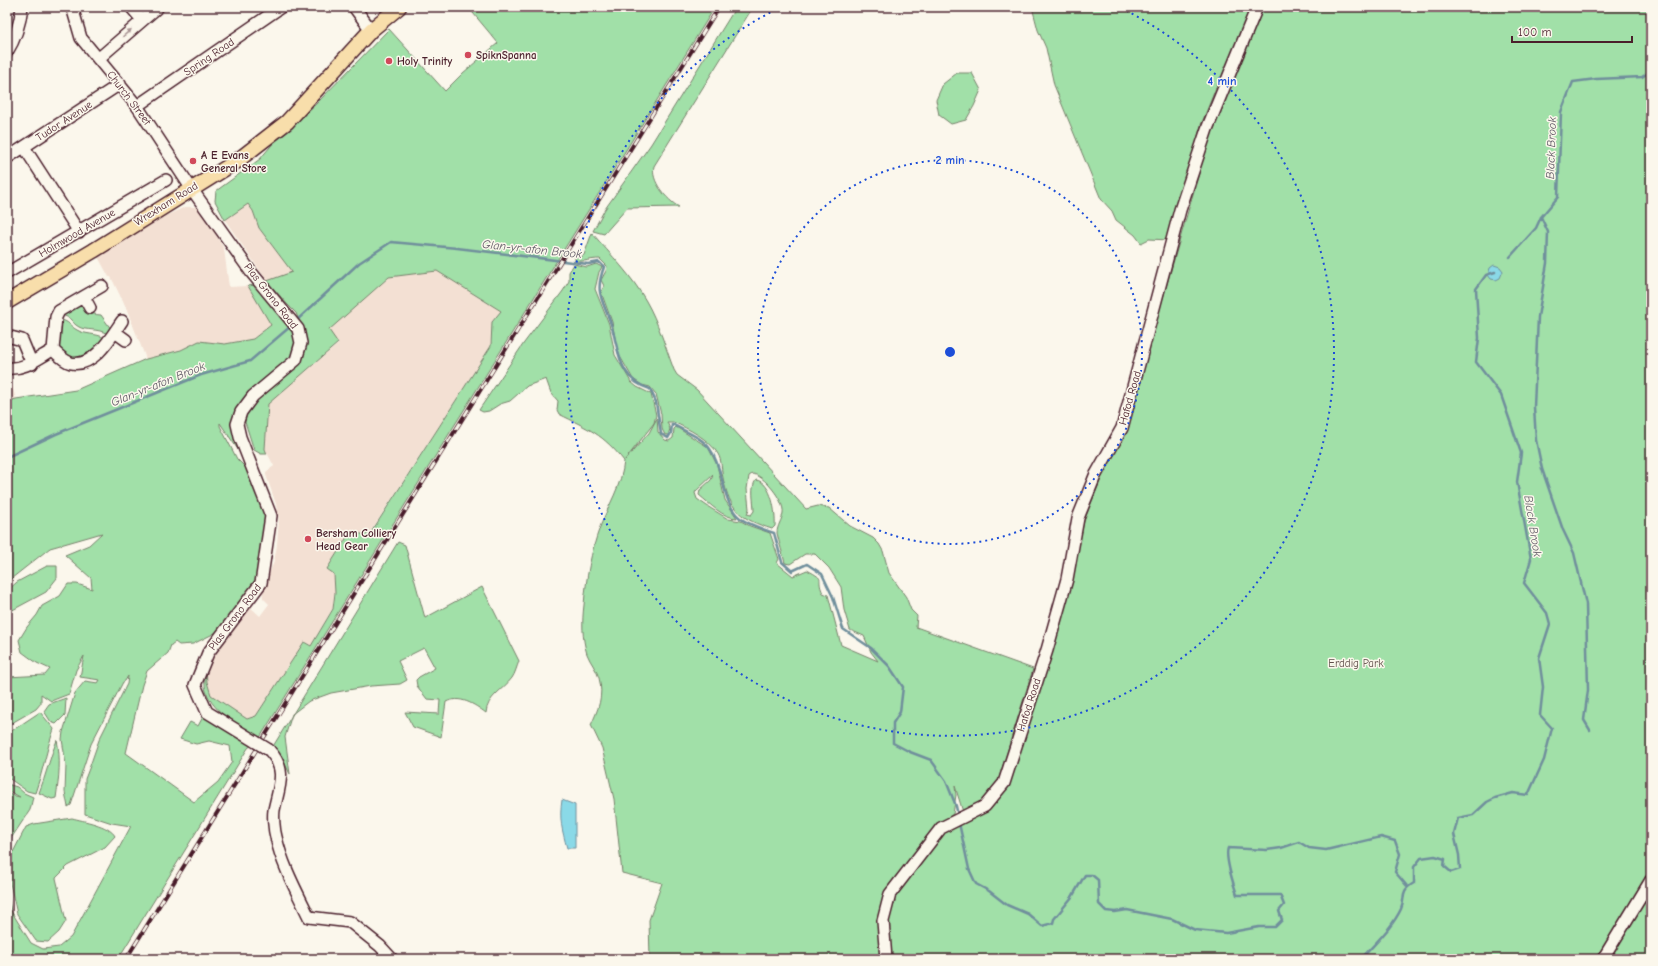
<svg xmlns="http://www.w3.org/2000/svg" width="1658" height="966" font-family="'Comic Neue',sans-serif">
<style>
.built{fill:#f3e0d3}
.green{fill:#a1e0a8;stroke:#76806a}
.water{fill:#8ad9e7;stroke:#708f9c}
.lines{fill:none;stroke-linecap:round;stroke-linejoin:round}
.stream{stroke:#708f9c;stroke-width:2.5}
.minor-casing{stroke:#4a1f2b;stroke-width:14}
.major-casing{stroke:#4a1f2b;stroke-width:17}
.minor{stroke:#fbf7ec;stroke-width:11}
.major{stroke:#f8deab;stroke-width:14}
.rail-casing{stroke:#4a1f2b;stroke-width:4}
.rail{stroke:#fbf7ec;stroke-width:2.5;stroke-dasharray:8;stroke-linecap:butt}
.minor-bridge-casing{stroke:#4a1f2b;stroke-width:14;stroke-linecap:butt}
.minor-bridge{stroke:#fbf7ec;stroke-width:11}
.oneway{fill:#ab9695}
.ring{fill:none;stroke:#1d4ed8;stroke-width:2;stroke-dasharray:2 4}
.poi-dot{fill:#d1495b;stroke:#fbf7ec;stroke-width:1.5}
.labels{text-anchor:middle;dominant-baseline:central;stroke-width:3;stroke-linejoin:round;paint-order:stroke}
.poi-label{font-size:11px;font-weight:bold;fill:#4a1f2b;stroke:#fbf7ec;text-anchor:start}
.street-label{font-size:11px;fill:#4a1f2b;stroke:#fbf7ec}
.park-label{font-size:11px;fill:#604f4a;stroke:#fbf7ec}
.water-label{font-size:12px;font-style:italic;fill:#5d5763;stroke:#fbf7ec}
.centre{fill:#1d4ed8;stroke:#fbf7ec;stroke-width:2}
.ring-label{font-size:12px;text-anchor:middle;font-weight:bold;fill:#1d4ed8;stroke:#fbf7ec;stroke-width:3;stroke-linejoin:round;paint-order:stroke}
</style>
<rect width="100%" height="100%" fill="#fbf7ec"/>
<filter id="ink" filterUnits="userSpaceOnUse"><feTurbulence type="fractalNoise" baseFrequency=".025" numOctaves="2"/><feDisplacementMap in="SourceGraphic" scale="8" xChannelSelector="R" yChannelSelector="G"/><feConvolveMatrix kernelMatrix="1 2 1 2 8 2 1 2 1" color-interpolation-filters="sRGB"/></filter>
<g filter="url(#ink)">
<!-- built -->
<path class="built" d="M248,204l5,7 6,17 34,45 -26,8 -42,-61z
M185,207h12l6,5 21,37 5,38 19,-1 23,39 -18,14 -28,5 -26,-3 -18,9 -35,9 -19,-49 -16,-33h-2l-12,-22 44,-28z
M437,271l64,40 -9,11 -1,24 -122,188h-20l-22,35 7,5 1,19 -2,15 -22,38 -7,-4 -48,74 -9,3 -36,-24 -4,-13 -1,-13 5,-16 37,-48 12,11 9,-12 -6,-6 -1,-10 12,-26 3,-17 2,-26 -3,-15 -10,-29v-3l8,-6 -9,-17 2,-45 71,-60 -10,-14 61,-53z
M7,375l2,1 7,23 -9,3z"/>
<!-- green -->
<path class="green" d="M468,7h247l-456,732c-18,-12 -46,-26 -53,-48 -2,-6 -1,-16 0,-22l1,13 4,13 36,24 9,-3 48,-74 7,4 22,-37 2,-16 -1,-19 -7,-5 22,-35h21l121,-188 1,-24 9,-11 -64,-40 -48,6 -60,53 9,13 -70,61 -3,45 2,5h-6l-7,-4 -9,-28 3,-12 9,-9 -4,-8 -16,16 4,45 -21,-31v3l17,33 12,12 18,46 -9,64 -35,48 -30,15 -14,1 -4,-3 -4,3 -3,8 -21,18 -5,14 -16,68 68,49 24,-20 14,-20 -2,-16 -21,-5 -13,3 -16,-5 10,-17 8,4 6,-11 48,30 -4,3 -130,211h-111v-67l4,19 20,32 12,6 16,-2 12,-10 60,-111 -19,-3 -27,-9v-35l5,-13 9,-26 28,-56 1,-8 -3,5 -2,1 -32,62 -20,61 -3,2 -3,-15 1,-27 -4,-26 1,-7 12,-39 10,-12 13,2 2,-3 -20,-3 4,-21 -8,14 -7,24 -18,7 -10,-7v9l-5,6 -26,15h-3v-47l38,-2 5,-6 -13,-6 -15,-11 -3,-12 8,-13 10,-12 5,-9 18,-10 8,-12h9l15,5 -1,-11 -26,-23 24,-10 13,-12 -52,15 -43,34v-180l9,-3 60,-9 70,-31 35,-9 18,-9 26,3 28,-5 18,-14 -23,-39 7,-1 47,43 -6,-15 -9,-9 -20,-23 25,-9 -33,-44 -6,-17 -5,-7 -23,16 -10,-19 1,-10 44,-32 15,-18 43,-39 71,-73 56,62 18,-18 35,-30z
M736,7h17l-99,159c-4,15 13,34 25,41l-52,1 -23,26 -11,-3 12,-22 46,-65z
M1032,7h220l-20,52 -15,26 -16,40 -32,115 -20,-1 -8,4 -6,-8 -19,-15 -4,-9 -11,-12 -47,-114 -8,-37 -8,-18z
M1261,7h390v952h-760l-6,-38 9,-23 48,-66 66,-47 63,-203 13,-61 17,-42 24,-50 86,-297z
M957,73h15l9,17 -7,16 -8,14 -15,4 -12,-9 -3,-15 7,-16z
M592,233c19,22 40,43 54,68 12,21 19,45 28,69l3,5 20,15 109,119 12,-3 11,2 21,18 23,12 6,6 4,7 6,22 17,24 5,13 6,6 -1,11 117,42 -35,112 -16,21 -19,10 -8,-26 1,9 -3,19 -13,9 -53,70 -10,28 5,38h-232l-1,-39 13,-37 -40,-10 -8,-74 -12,-51 -11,-23c7,-15 13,-29 8,-47 -2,-8 -9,-16 -12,-24 -5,-16 -5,-33 -3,-49 2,-26 7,-54 16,-78 8,-21 22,-42 24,-66 -21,-27 -35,-32 -65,-47l-2,-4 1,-9 -7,-8 -5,-14 -19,7 -17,15 -10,3 -11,7 -6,1 -4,-2 45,-67 39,-52 6,-10v-9l5,-8 13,3 9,-3 6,3 -3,5 -4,17 14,35 6,31 16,27 6,5 14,7 5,21 -2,8 -29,37 24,-27 8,-15 1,14 7,8 4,1 4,-3 1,-9 2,-2 32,20 9,18 8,35 12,18c-14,0 -27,-14 -38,-23l1,-5 11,-10 2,-5 -17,16 -1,2 2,6 10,7 21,13 13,2 9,5 20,7 9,26 -2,4 16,13 14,-6c21,11 8,7 16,23l5,2 13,50 37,16 -7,-9 -7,-16 -14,-6 -6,-20 -3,-23 -12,-19 -14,-14h-10l-15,10 -5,-1c-2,-9 -6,-20 -8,-30 0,-7 5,-13 6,-20 2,-12 -20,-39 -31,-39l-3,2 -2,13 2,20 -2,5 4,1 3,-4c0,-10 -4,-23 2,-31 16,2 20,34 19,46l-3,3c-31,-10 -42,-18 -49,-51 -2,-9 -1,-17 -5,-24 -9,-15 -29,-25 -45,-32h-6l3,7 -2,6h-3l-3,-6 -1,-15 -5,-20 -6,-7 -8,-2 -9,-6 -15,-26 -6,-31 -11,-30 3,-6 -3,-6 5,-9 1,-5 -7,-7c-11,0 -14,3 -25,2v-5l6,1 3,-2z
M78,304c10,1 9,11 23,11l10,14 -3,5c-11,-6 -22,-3 -29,-7 -9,-5 -6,-10 -19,-12z
M58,319c13,3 10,6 19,11 8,5 19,3 28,8l-15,17 -17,5 -14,-8z
M398,542l7,3 20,73 57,-31 37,74c-2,5 -4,13 -7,17 -9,12 -25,19 -26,35 -12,-9 -26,-18 -40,-11l-5,35 -28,-10 -8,-15 34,2 1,-14 -13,-1 -10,-13 -1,-6 3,-3 16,-9 -11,-20 -26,13 9,19 -7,4 -29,2 -40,7 -22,8 -17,13 -7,23 5,37 -10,-20 -8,-6z
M47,566h10v12l-11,14 -39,21v-22l10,-9z
M66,698l-1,17 -9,9 -5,-2 -7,-11 5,-7z
M40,712l14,17c-8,21 -11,43 -19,64l-8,-2 -20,-14v-43z
M57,740c4,19 2,38 -1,58l-4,1 -13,-6c7,-18 11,-36 18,-53z
M7,784l10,3 7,6 9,4 -3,13 -20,30 -2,8 -1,-54 13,3 -13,-7z
M72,818c11,3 37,7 43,18l-10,11 -37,19 -12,12 10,43 -7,11 -11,10 -12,-1 -19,-27 -7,-31v-25l16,-31 8,-3z"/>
<!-- water -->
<path class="water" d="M1494,265l6,2 3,4 -3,7 -4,2 -5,-1 -3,-4 2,-7z
M562,800l13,5v43h-8c-5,-18 -8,-29 -5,-48z"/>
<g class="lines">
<!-- stream -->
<path class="stream" d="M1541,217l7,15 -1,31 -9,54 -4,90 2,33 6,29 21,61 11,23 12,51 2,86 -4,30 6,10
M1510,257l26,-29 5,-11 17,-20 3,-85 12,-30 23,-3 46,-2 9,-6
M296,321l63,-58 32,-21 66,6 131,16 11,-2 5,5c-10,26 -1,33 7,57 8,26 7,56 39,65l6,13 5,32 7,4 3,-5 1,-9c12,7 30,13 38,25 14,19 12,55 30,69 9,7 23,11 34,15l8,29 10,9 15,-7 15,10 11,23 10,32 28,19 18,18 14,21 -3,25 -7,11v20l17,9 21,8 15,21 10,25 2,10
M7,457l49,-23 145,-59 49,-14 41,-35
M959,823l10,46 7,15 13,7 18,14 21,9 14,12 11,-3 1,-4 18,-22 13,-22h7l6,5 1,24 7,7 9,1 12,-2 45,9 23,11 31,3 33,-6h16l7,-7 -3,-9 5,-6 -4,-10h-43c-3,-10 -13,-37 -9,-47l39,2 14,-2 18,-6 10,6 17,2 55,-13 14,4 5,13 -5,18 12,14
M1361,959c14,-16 31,-31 40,-50 5,-11 -2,-18 13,-26v-16l7,-9 14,-2 10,3 -1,7 7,6 9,-3 -1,-14 -5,-21 4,-16 15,-3 14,-13 8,-4 18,-5 15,2 16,-35 8,-32 -12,-13 3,-28 -4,-29 11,-34 -3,-11 -23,-30 7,-24 -14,-77 4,-29 -20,-58 -25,-33 3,-24 -3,-49 10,-14 9,-3"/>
<!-- minor casing -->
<g class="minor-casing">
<path id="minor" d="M72,7l9,31 56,68 54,82 60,84 47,57 3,14 -5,17 -43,36 -12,16 -4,12 3,13 31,79 -10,67 -53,70 -13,32 12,27 49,30
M131,7l11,13
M354,7l17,23
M7,52c9,-14 13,-29 15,-45
M98,59l60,-52
M137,106l144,-99
M24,147l55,85
M7,158l113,-74
M7,273l159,-93
M84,297l6,11
M115,332l11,8
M7,336l15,4 10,24
M53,350c5,5 11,11 18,13 23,5 40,-26 51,-42
M7,368c18,2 31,-10 46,-18l3,-33 3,-6 43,-25
M269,750c19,20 10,36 5,60 -1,7 0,20 2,27 6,28 21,55 33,80l41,5 30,24 12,13
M886,959l-3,-38 7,-27 51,-66 44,-22 19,-23 43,-133 20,-71 11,-61 17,-42 27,-48 58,-218 27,-81 50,-122
M1603,959l48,-79"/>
</g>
<!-- major casing -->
<g class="major-casing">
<path id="major" d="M7,302l86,-51 144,-90 50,-39 84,-92 28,-23"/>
</g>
<!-- minor -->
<use href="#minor" class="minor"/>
<!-- major -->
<use href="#major" class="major"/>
<!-- rail casing -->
<g class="rail-casing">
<path id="rail" d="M126,959l593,-952"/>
</g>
<!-- rail -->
<use href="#rail" class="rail"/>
<!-- minor-bridge casing -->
<g class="minor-bridge-casing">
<path id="minor-bridge" d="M256,742l13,8"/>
</g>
<!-- minor-bridge -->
<use href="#minor-bridge" class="minor-bridge"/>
</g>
<!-- one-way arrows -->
<defs><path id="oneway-solid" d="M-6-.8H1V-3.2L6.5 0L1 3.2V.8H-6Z"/></defs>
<use class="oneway" href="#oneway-solid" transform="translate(127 33) rotate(-41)"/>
</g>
<!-- distance rings -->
<g class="ring">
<circle cx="950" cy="352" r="192"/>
<path d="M1121 8A384 384 0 1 1 779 8"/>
</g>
<!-- markers -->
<g class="poi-dot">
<circle cx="468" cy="55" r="4"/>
<circle cx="389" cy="61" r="4"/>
<circle cx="193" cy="161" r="4"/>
<circle cx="308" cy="539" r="4"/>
</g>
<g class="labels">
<!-- poi labels -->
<g class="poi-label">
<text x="476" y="55">SpiknSpanna</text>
<text x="397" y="61">Holy Trinity</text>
<text x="201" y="155">A E Evans<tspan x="201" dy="13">General Store</tspan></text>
<text x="316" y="533">Bersham Colliery<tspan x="316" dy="13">Head Gear</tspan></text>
</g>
<!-- street labels -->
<g class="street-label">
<text transform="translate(209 57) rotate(-34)">Spring Road</text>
<text transform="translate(129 98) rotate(53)">Church Street</text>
<text transform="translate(64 121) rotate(-33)">Tudor Avenue</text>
<text transform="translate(166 204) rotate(-32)">Wrexham Road</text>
<text transform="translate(77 233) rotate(-30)">Holmwood Avenue</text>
<text transform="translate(271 296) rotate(52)">Plas Grono Road</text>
<text transform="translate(1130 398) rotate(-74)">Hafod Road</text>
<text transform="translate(235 617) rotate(-53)">Plas Grono Road</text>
<text transform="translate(1029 705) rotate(-72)">Hafod Road</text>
</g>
<!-- park labels -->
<g class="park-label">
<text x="1356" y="663">Erddig Park</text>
</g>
<!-- water labels -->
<g class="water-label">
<text transform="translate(1551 148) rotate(-88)">Black Brook</text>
<text transform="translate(532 249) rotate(6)">Glan-yr-afon Brook</text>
<text transform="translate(158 384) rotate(-22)">Glan-yr-afon Brook</text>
<text transform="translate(1533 526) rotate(81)">Black Brook</text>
</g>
</g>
<circle cx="950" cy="352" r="6" class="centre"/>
<g class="ring-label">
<text x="1222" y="85">4 min</text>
<text x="950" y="164">2 min</text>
</g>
<!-- margin -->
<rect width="1658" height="966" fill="none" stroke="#fbf7ec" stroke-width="24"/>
<rect x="12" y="12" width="1634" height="942" fill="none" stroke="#4a1f2b" stroke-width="1.5" filter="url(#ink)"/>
<!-- scale -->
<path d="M1512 36v6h120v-6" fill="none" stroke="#4a1f2b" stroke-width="2"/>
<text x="1518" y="36" font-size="12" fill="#4a1f2b" stroke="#fbf7ec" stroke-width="3" paint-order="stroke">100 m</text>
</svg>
